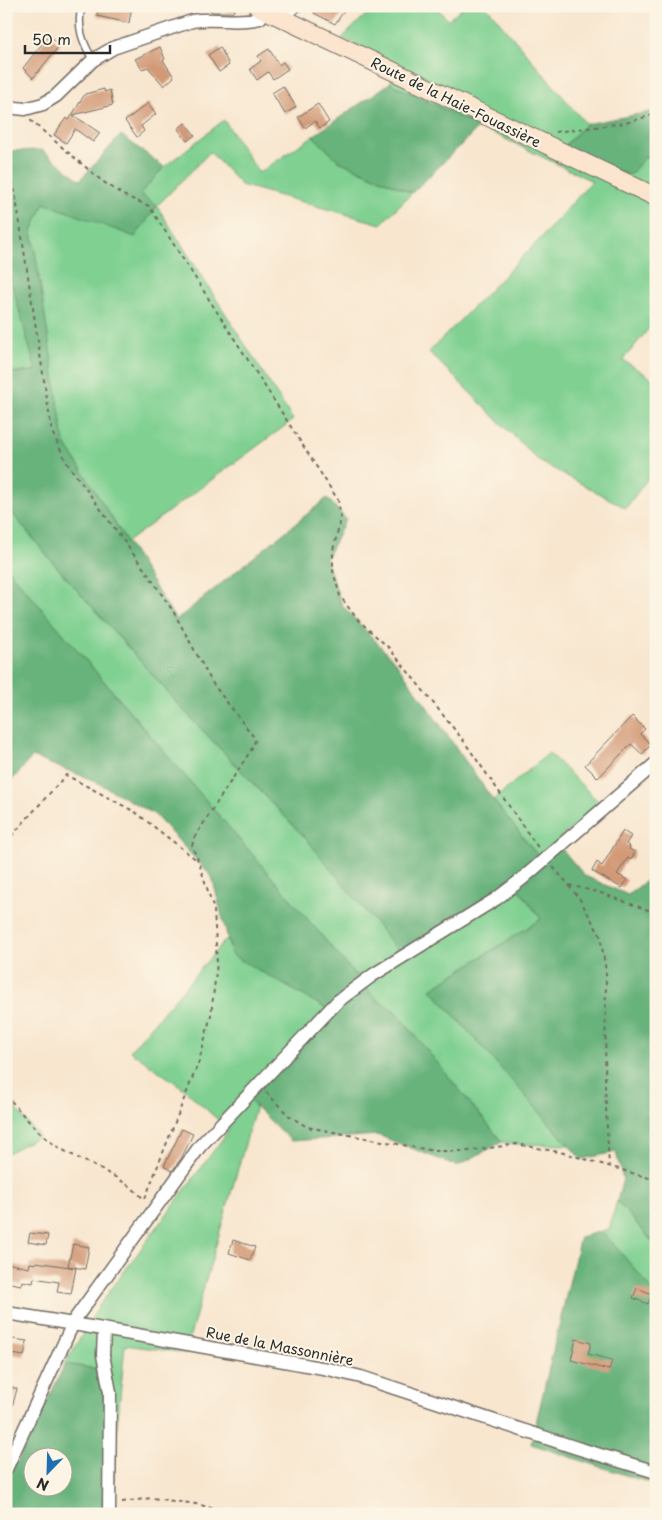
<svg xmlns="http://www.w3.org/2000/svg" width="662" height="1520" font-family="'Playpen Sans',sans-serif">
<style>
.green{fill:#7fd091;stroke:#557e5e}
.forest{fill:#67b27b;stroke:#496e53;fill-rule:evenodd}
.building{fill:#d29976}
.lines{fill:none;stroke-linecap:round;stroke-linejoin:round}
.lane-casing{stroke:#736c64;stroke-width:9}
.street-casing{stroke:#736c64;stroke-width:15}
.secondary-casing{stroke:#736c64;stroke-width:20}
.path{stroke:#736c64;stroke-width:2;stroke-dasharray:4 4;stroke-linecap:butt}
.lane{stroke:#fff;stroke-width:6}
.street{stroke:#fff;stroke-width:12}
.secondary{stroke:#fbe5cf;stroke-width:18}
.labels{text-anchor:middle;dominant-baseline:central;stroke-width:4;stroke-linejoin:round;paint-order:stroke}
.street-label{font-size:14px;fill:#2b2b2b;stroke:#fcf5e5}
</style>
<rect width="100%" height="100%" fill="#fcf5e5"/>
<filter id="ink" filterUnits="userSpaceOnUse"><feTurbulence type="fractalNoise" baseFrequency=".02" numOctaves="2"/><feDisplacementMap in="SourceGraphic" scale="10" xChannelSelector="R" yChannelSelector="G"/><feConvolveMatrix kernelMatrix="1 2 1 2 8 2 1 2 1" color-interpolation-filters="sRGB"/></filter>
<filter id="wash" filterUnits="userSpaceOnUse"><feTurbulence type="fractalNoise" baseFrequency=".0096" numOctaves="4" result="noise"/><feDisplacementMap in="SourceGraphic" scale="20" xChannelSelector="R" yChannelSelector="G"/><feGaussianBlur stdDeviation="1.12" result="paint"/><feColorMatrix in="noise" values="0 0 0 0 0 0 0 0 0 0 0 0 0 0 0 0 0 1.4 0 .05"/><feComposite in="paint" operator="in"/></filter>
<g filter="url(#wash)">
<rect width="100%" height="100%" fill="#f8e6cf"/>
<!-- green -->
<path class="green" d="M375,6h60l13,14 16,-14h22l100,118 -21,21 80,12 11,7v156l-33,40 33,21v86l-30,41 -87,-47 -110,-109 112,-114 51,-57 -202,-98 8,-18 -56,-27z
M224,120l35,53 54,-37 26,25 73,32 -31,31 -140,-39 -31,-33 -53,54 136,214 -166,122 -63,-100 -32,-211 12,-28 96,-9 24,-27z
M6,262l30,109 -30,2z
M6,506l56,67 126,142 120,126 205,39 28,39 -110,70 138,156 -52,-1 -15,-2 -107,-131 -19,-12 -370,-432z
M549,753l51,50 -61,54 -46,-57z
M227,938l5,17 97,55 -81,89 8,7 -71,247 -60,-8 -10,104 -18,-80 -32,-5 33,-57 131,-177 -46,-42 -53,-37z
M6,1098l33,38 -33,18z
M617,1201l39,45v48l-54,-63 7,-2z"/>
<!-- forest -->
<path class="forest" d="M390,83l89,44 -67,66 -73,-32 -26,-25z
M656,111v53l-11,-7 -16,19 -64,-30 21,-22z
M121,135l43,32 -24,27 17,12 -22,31 -91,-34 -12,28 32,211 112,178 151,-122 19,21 -20,40 16,46 55,59 96,136 46,57 23,-8 23,27 43,19 24,-19 4,-7v377l-39,-45 6,-22 -7,-27 -35,7 -150,-170 110,-70 -28,-38 -114,71 -91,-111 -120,-126 -126,-142 -56,-67v-133l30,-2 -30,-109v-111l36,-1 38,30z
M6,567l370,432 19,12 107,131 -45,24 -79,-31 -87,6 -43,-42 81,-89 -97,-55 -20,-78 -58,-63 -61,-34 -61,-23 -26,30z
M602,1231l54,63v191l-125,-41 49,-207z
M65,1364l32,5 18,80 -3,65h-106v-36l13,-19zM32,1458h30v30h-30z"/>
<g id="blocks">
<!-- building -->
<path class="building" d="M98,6h34l-3,17 -32,-7z
M203,6h26l6,3 -2,3h-20z
M317,6h18l9,5 -9,13 -21,-11z
M49,35l11,10 -27,33 -10,-10z
M160,47l5,12 -2,1 11,17 -10,9 -16,-19 -6,2 -7,-10z
M220,47l9,18 -10,7 -11,-17z
M269,49l10,16 4,-3 5,7 -15,10 -5,-7 -11,8 -7,-11 11,-8 -3,-5z
M283,86l13,21 -11,7 -13,-21z
M104,89l1,3 5,-2 3,15 -40,10 27,18 -7,9 -18,-13 -9,14 -12,-8 12,-17 3,2 16,-26z
M148,103l8,11 -15,12 3,5 -7,6 -12,-16z
M318,104l11,18 -9,6 -5,-7 -10,7 -7,-11z
M185,123l10,12 -8,6 -9,-12z
M632,716l13,13 -5,5 11,11 -9,9 -11,-10 -33,34 -13,-13z
M623,831l8,5 -5,8 4,3 -1,2 6,3 -4,8 -3,-2 -11,16 10,6 -5,8 -30,-17 5,-9 5,4z
M182,1129l11,5 -11,23 -10,14 -8,-5z
M30,1233l18,2 -2,10 -18,-3z
M233,1240l22,7 -5,13 -21,-7z
M73,1244l16,3 -4,22 -17,-3z
M36,1262l40,6 -5,26 -14,-2 2,-10 -25,-4 -1,5 -11,-2 -1,4 -15,-3v-19l23,5 1,-5 6,1z
M637,1288l15,6 -4,10 -15,-6z
M6,1338l21,3 -3,15 -18,-3z
M576,1339l15,4 -3,11 24,6 -3,10 -38,-10z
M6,1385l11,4 -8,29h-3z"/>
</g>
</g>
<g filter="url(#ink)">
<use href="#blocks" fill-opacity="0" stroke="#736c64" stroke-width="1"/>
<g class="lines">
<!-- lane casing -->
<g class="lane-casing">
<path id="lane" d="M82,6c-6,21 1,37 11,54"/>
</g>
<!-- street casing -->
<g class="street-casing">
<path id="street" d="M279,17l16,-11
M6,107l19,2 18,-5 13,-8 37,-36 20,-12 79,-27c22,-4 46,3 68,-3l5,-8
M6,1313c108,17 214,37 322,56l33,8 216,71 79,24
M104,1330l-1,25 7,37 -1,122
M6,1469l69,-150 125,-173 138,-145 35,-26 123,-76 26,-20 134,-116"/>
</g>
<!-- secondary casing -->
<g class="secondary-casing">
<path id="secondary" d="M257,6l399,191"/>
</g>
<!-- path -->
<path class="path" d="M30,120l72,61 23,15 24,10 189,294 3,19 -8,31v21l7,25 17,23 32,29 74,92 76,109
M555,132l70,-9 31,-9
M6,166l9,26 37,240 15,31 83,114 23,34 40,73 40,52 2,5 -2,6 -59,91 -2,8 7,17 15,47 3,53 -6,52 -12,46 -55,140
M6,842l60,-67 69,37 63,49
M553,867l16,18 32,8 55,20
M569,886l10,12 21,37 6,36 -1,117 4,79
M266,1092l22,23 19,12 128,24h34l48,-7 47,9 92,27
M6,1095c15,17 30,37 49,50 24,16 73,33 89,55
M122,1502l30,-4 44,6 42,10"/>
<!-- lane -->
<use href="#lane" class="lane"/>
<!-- street -->
<use href="#street" class="street"/>
<!-- secondary -->
<use href="#secondary" class="secondary"/>
</g>
</g>
<g class="labels">
<!-- street labels -->
<g class="street-label">
<text transform="translate(456 102) rotate(26)">Route de la Haie-Fouassière</text>
<text transform="translate(280 1346) rotate(11)">Rue de la Massonnière</text>
</g>
</g>
<!-- margin -->
<rect width="662" height="1520" fill="none" stroke="#fcf5e5" stroke-width="25"/>
<!-- north arrow -->
<g transform="translate(48 1472) rotate(203)"><circle r="24" fill="#fcf5e5" stroke="#a8a49b"/>
<path d="M0-4L9 19L0 12L-9 19Z" fill="#1f6fb2"/>
<text y="-8" font-size="14" font-weight="bold" text-anchor="middle" fill="#2b2b2b">N</text>
</g>
<!-- scale -->
<path d="M25 45v8h85v-8" fill="none" stroke="#2b2b2b" stroke-width="2.5"/>
<text x="32" y="45" font-size="15" fill="#2b2b2b" stroke="#fcf5e5" stroke-width="4" paint-order="stroke">50 m</text>
</svg>
